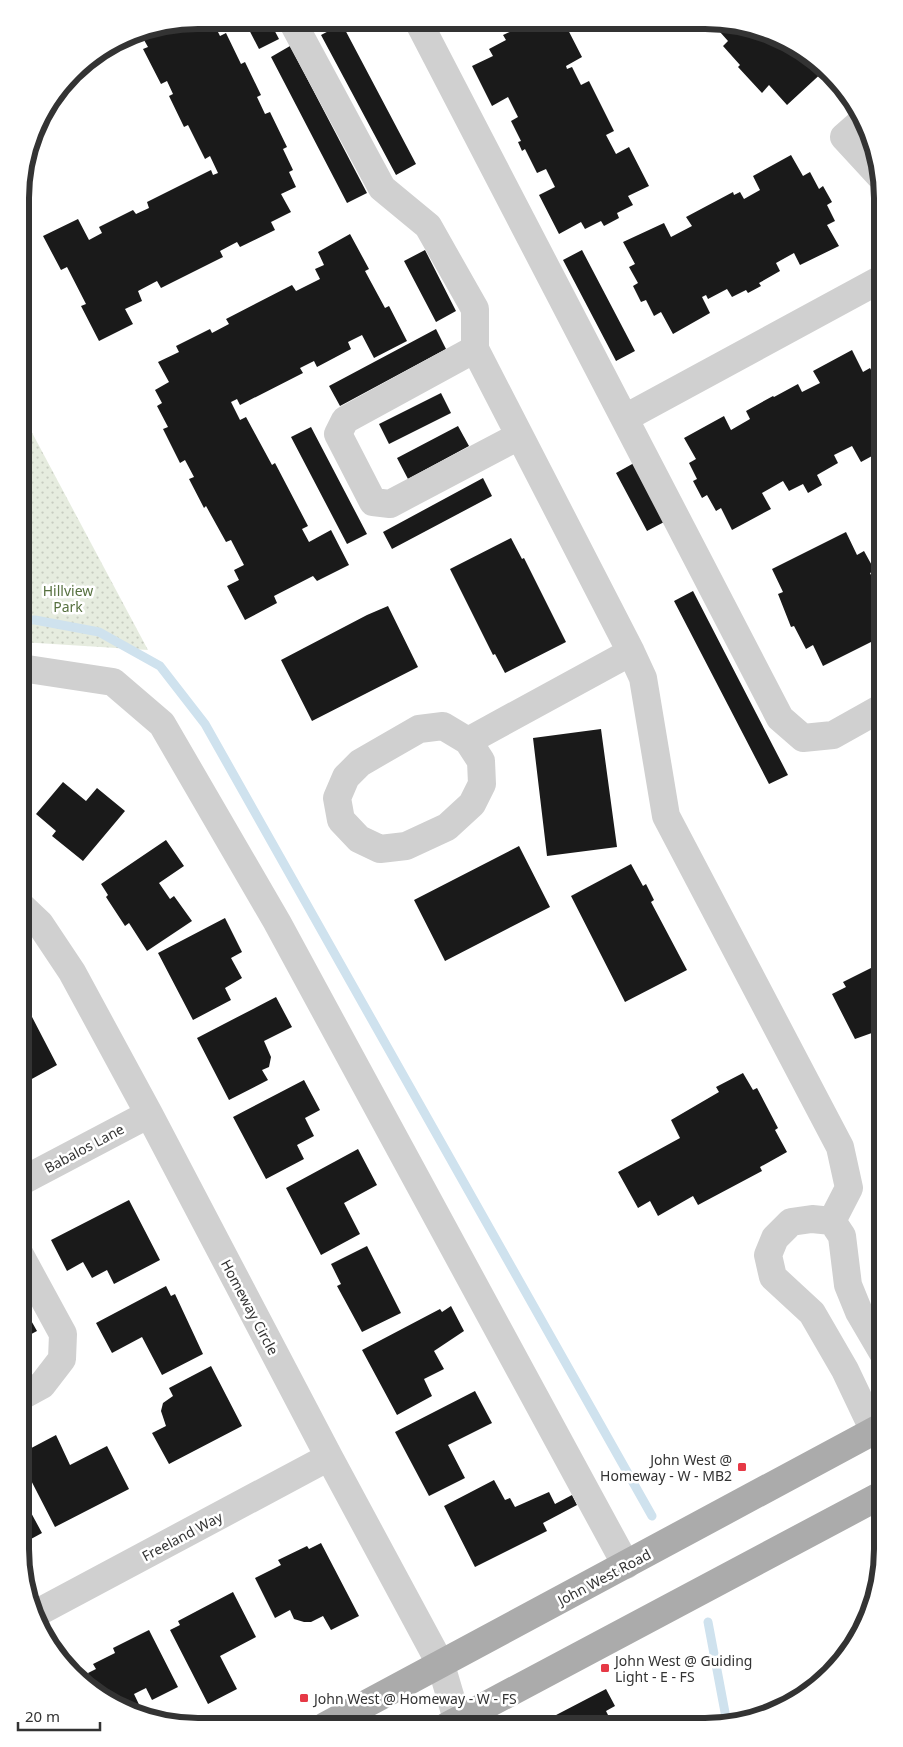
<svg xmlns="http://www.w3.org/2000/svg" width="903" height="1747" font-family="'Noto Sans',sans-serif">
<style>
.park{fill:url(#park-dots)}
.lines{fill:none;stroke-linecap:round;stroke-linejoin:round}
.stream{stroke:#cfe2ee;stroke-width:9}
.building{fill:#1a1a1a}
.minor{stroke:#d0d0d0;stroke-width:28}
.major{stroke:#ababab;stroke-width:28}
.poi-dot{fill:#e63946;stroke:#fff;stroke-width:2}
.labels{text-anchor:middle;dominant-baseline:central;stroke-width:5;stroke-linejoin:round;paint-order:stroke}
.park-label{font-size:14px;fill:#56703f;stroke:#fff}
.street-label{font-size:14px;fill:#333;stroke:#fff}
.poi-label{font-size:14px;fill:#333;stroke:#fff;text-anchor:start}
.rim{fill:none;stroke:#333;stroke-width:6}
</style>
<defs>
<pattern id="park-dots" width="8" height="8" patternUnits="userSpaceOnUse" patternTransform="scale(1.25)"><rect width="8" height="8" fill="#e6ecdf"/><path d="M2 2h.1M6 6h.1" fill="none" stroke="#c6cbc0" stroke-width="1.8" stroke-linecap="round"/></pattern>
</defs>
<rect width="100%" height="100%" fill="#fff"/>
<!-- park -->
<path class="park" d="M21,412l127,238 -127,-8z"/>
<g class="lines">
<!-- stream -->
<path class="stream" d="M21,620h14l64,12 61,34 45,58 447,792
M708,1622l19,101"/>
</g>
<!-- building -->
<path class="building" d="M198,20h14l8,16 6,-3 15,31 4,-2 16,33 -4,2 8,17 5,-2 17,35 -4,2 10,21 -4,2 7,15 -15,7 10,18 -20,10 4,8 -35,17 -3,-5 -17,9 3,6 -62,31 -4,-7 -19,10 4,10 -17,8 8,15 -34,17 -18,-35 5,-2 -19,-37 -6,3 -18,-34 35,-17 11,21 13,-7 -3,-6 34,-17 3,4 13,-6 -2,-6 64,-32 2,5 5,-2 -8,-17 -5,3 -17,-34 -4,2 -15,-31 4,-2 -6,-13 -6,3 -18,-35 5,-2 -8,-14 -23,12 -1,-3 14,-9z
M244,20h25l10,19 -20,10z
M537,22l4,7 14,-7h9l18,35 -16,9 1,3 5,-2 9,18 8,-4 25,50 -8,4 10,19 13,-7 20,39 -21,10 5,9 -16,8 2,5 -15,8 -3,-5 -16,8 -4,-7 -22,12 -20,-39 16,-8 -9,-18 -9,4 -12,-24 -3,2 -4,-9 3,-1 -10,-20 7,-4 -10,-20 -16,9 -20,-40 21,-10 -4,-7 17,-9 -3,-5 17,-8 1,3z
M712,23h28l82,41 4,5 -39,36 -18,-20 -7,8 -24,-26 2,-2 -17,-19 5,-5z
M342,24l74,140 -20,11 -75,-140z
M290,46l77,147 -20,10 -76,-146z
M791,155l12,21 7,-4 9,17 4,-3 9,16 -5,3 8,16 -8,4 12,21 -39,19 -6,-12 -18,10 4,8 -21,12 2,3 -13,7 -2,-3 -14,7 -5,-8 -19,10 -2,-4 -4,2 8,16 -37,21 -12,-22 -7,4 -8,-16 -5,2 -8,-16 5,-3 -9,-16 6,-3 -12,-22 41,-19 7,14 21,-11 -6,-9 47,-25 1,3 6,-3 4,7 16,-9 -7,-14z
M350,234l19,35 -4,2 20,37 4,-2 18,35 -33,17 -12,-23 -14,7 3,7 -34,18 -3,-6 -14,7 3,5 -63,32 -3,-6 -6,3 9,18 6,-3 26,48 3,-2 33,63 -6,3 7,13 22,-12 18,35 -32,16 -4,-5 -39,20 3,7 -32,17 -18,-34 12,-6 -5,-10 10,-5 -13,-25 -5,2 -20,-36 -2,2 -15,-29 5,-2 -9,-17 -5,3 -17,-34 5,-2 -11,-21 5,-3 -7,-13 14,-8 -11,-20 21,-10 -3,-6 34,-17 2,4 17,-9 -3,-5 66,-34 4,6 24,-12 -5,-10 9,-4 -6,-13z
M425,250l31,61 -20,11 -32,-61z
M582,250l53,101 -19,10 -53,-101z
M436,329l10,20 -106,57 -11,-20z
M852,350l11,22 7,-4 9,16 4,-2v68l-22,12 -9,-16 -18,9 4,8 -21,12 5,10 -14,8 -5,-9 -14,7 -6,-10 -21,12 9,16 -39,21 -11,-22 -5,3 -9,-16 -5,3 -9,-17 4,-2 -8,-16 7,-4 -12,-21 40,-22 7,14 19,-11 -4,-8 27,-15 1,1 24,-13 4,8 18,-9 -7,-12z
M441,393l10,20 -62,31 -10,-20z
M458,426l11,20 -61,33 -11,-21z
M311,427l56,107 -20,10 -56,-107z
M634,463l32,58 -19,10 -31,-58z
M483,478l9,18 -100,53 -9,-17z
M846,532l11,23 7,-4 11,20 -5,2 2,4 7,-3 4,8v54l-60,30 -10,-21 -7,4 -12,-23 -3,1 -13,-33 5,-2 -11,-23z
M511,538l11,21 2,-1 42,84 -61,31 -10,-19 -2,1 -43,-86z
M693,591l95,184 -19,9 -95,-183z
M388,606l30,61 -106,54 -31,-61 86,-45z
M601,729l16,118 -70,9 -14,-118z
M63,782l23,19 11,-13 28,23 -42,50 -31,-25 4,-5 -20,-17z
M166,840l18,26 -25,17 11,16 4,-3 18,25 -45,30 -18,-28 -4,3 -19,-29 2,-2 -7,-11z
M519,846l31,61 -105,54 -31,-61z
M631,864l12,22 3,-2 8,16 -3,2 36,68 -62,32 -54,-106z
M225,918l17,34 -11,6 11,20 -17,10 6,12 -38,20 -35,-67z
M883,962v67l-28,10 -23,-45 14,-7 -3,-5z
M276,997l16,30 -28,14 7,16 -2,10 -7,3 6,10 -39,20 -32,-62z
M31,1015l26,50 -36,20v-64z
M743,1073l10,17 4,-2 21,40 -3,2 12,22 -27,15 2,4 -64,34 -5,-9 -35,20 -8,-15 -12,7 -20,-36 62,-34 -9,-18 48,-28 -3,-5z
M304,1080l16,30 -15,8 9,18 -17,9 7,14 -38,20 -33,-62z
M358,1149l19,36 -33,18 16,31 -39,21 -35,-67z
M129,1200l31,60 -46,24 -7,-14 -15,8 -9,-16 -16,9 -16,-31z
M367,1246l34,67 -39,19 -25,-46 4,-2 -10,-20z
M166,1286l5,10 4,-2 28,60 -41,21 -20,-38 -30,16 -16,-30z
M20,1301l17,30 -17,9z
M451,1306l13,25 -30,20 10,18 -20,10 8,17 -35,19 -35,-65 78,-41 2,3z
M211,1366l31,60 -73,38 -17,-31 14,-7 -5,-15 2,-8 10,-7 -4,-8z
M475,1391l17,32 -44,22 17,33 -36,18 -34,-64z
M56,1435l14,30 37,-19 22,43 -74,38 -35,-68v-5z
M494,1480l11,20 5,-2 5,9 34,-15 6,12 17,-9 5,10 -34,18 4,8 -72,36 -31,-61z
M22,1496l20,37 -22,12v-48z
M321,1543l38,73 -28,14 -8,-14 -12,6h-7l-10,-3 -4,-9 -15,8 -20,-40 26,-13 -3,-5 29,-14 2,3z
M233,1592l23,45 -36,19 17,33 -29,15 -38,-74 10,-5 -2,-4z
M149,1630l29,57 -26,13 -6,-12 -12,6 11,23 -26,-8 -21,-14 -10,-22 8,-4 -3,-5 22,-11 -2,-5z
M606,1689l9,17 -9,5 8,16 -79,-1z"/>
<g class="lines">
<!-- minor -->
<path class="minor" d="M292,21l90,167 46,38 47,83v40l156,303 12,26 23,138 174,331 9,41 -17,33
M418,21l362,697 23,20 30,-3 50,-28
M861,122l-17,15 35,38
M475,349l-130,71 -7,14 35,68 17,2 129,-68
M625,418l258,-140
M21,668l92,14 49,42 115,198 349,643
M443,726l25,15 13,20 1,23 -10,20 -25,23 -41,19 -26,3 -21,-10 -18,-19 -4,-22 9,-21 14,-14 59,-34z
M468,741l163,-89
M21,906l19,18 32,48 77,142 180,343 112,208 18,61
M20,1182l129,-68
M20,1397l22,-12 20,-26 1,-25 -43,-79
M874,1431l-29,-61 -33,-57 -39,-36 -5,-22 7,-17 16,-16 21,-3 20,2 10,15 6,49 11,27 24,41
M35,1614l294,-157"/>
<!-- major -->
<path class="major" d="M325,1726l558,-300
M447,1726l436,-232"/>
</g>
<!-- markers -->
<g class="poi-dot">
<rect x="737" y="1462" width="10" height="10" rx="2.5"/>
<rect x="600" y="1663" width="10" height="10" rx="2.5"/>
<rect x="299" y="1693" width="10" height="10" rx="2.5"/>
</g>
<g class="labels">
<!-- park labels -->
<g class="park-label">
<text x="68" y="590">Hillview<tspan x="68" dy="16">Park</tspan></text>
</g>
<!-- street labels -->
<g class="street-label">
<text transform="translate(84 1148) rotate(-28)">Babalos Lane</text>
<text transform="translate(250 1307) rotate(62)">Homeway Circle</text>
<text transform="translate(182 1536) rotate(-28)">Freeland Way</text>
<text transform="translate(604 1577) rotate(-28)">John West Road</text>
</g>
<!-- poi labels -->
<g class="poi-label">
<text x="732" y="1459" text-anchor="end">John West @<tspan x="732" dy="16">Homeway - W - MB2</tspan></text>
<text x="615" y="1660">John West @ Guiding<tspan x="615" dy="16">Light - E - FS</tspan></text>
<text x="314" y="1698">John West @ Homeway - W - FS</text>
</g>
</g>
<!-- crop -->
<path d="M0 0H903V1747H0ZM198 29H705A169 169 0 0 1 874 198V1549A169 169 0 0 1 705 1718H198A169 169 0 0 1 29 1549V198A169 169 0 0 1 198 29Z" fill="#fff" fill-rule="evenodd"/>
<path class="rim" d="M198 29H705A169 169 0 0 1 874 198V1549A169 169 0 0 1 705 1718H198A169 169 0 0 1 29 1549V198A169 169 0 0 1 198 29Z"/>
<!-- scale -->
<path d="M18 1722v8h82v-8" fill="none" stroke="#333333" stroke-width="2.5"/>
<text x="25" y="1722" font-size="15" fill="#333333" stroke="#ffffff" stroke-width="4" paint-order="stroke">20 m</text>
</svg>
